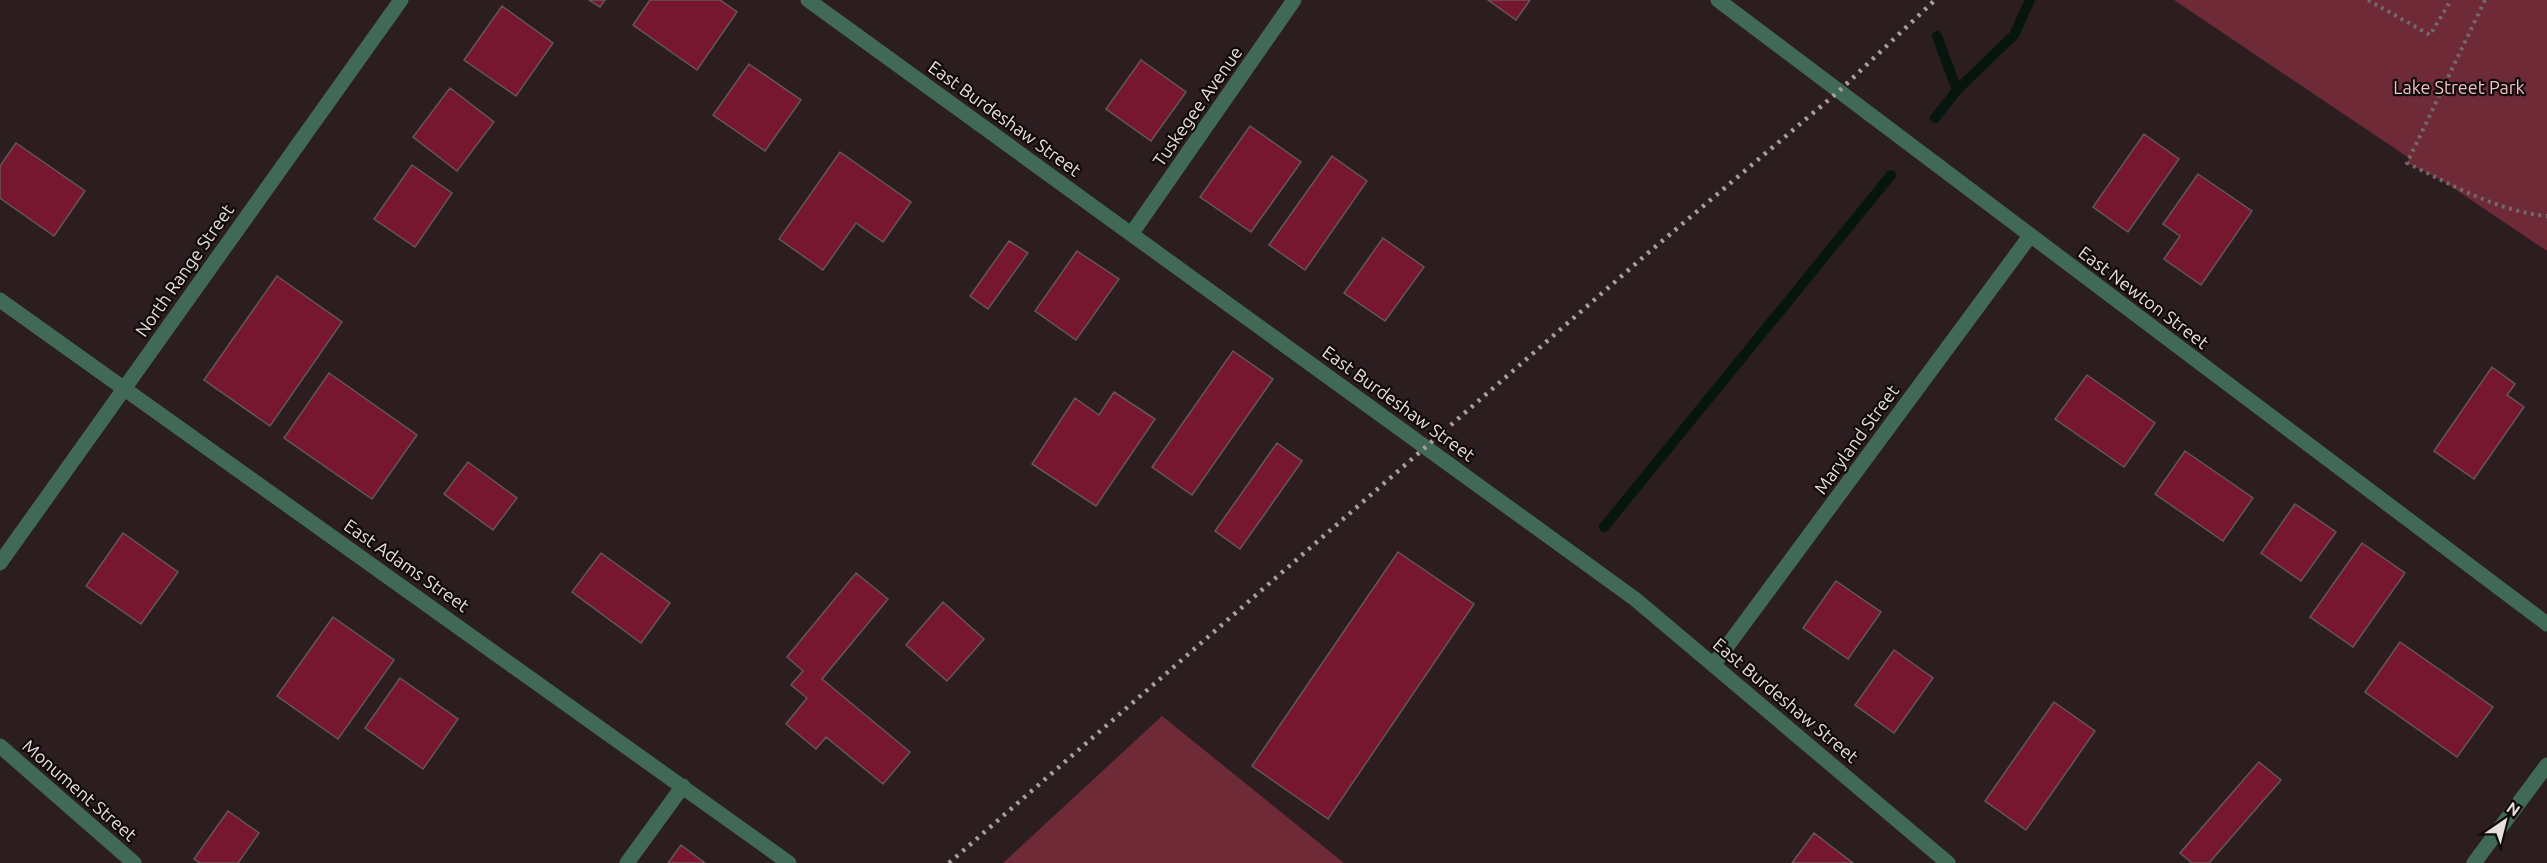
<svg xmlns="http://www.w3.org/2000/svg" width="2547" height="863" font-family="Ubuntu,sans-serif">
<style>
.green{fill:#6e2b37}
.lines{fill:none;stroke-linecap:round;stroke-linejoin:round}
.stream{stroke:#06150e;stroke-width:10}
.building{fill:#76172f;stroke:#665658;stroke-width:1.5}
.path{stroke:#746869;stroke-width:4;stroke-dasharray:3 4.5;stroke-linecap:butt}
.minor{stroke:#406a56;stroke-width:15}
.rail{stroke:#aa9fa0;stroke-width:4.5;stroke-dasharray:3 6;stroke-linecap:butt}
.labels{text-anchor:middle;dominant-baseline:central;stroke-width:4.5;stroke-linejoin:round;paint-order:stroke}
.park-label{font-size:18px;fill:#f6bfc4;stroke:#100a0b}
.street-label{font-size:18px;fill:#e7dede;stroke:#100a0b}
</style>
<rect width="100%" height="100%" fill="#2c1e20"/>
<!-- green -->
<path class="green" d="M2174,0h373v251l-104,-70 -36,-18 2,-5z
M1162,716l182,147h-341z"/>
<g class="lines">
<!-- stream -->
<path class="stream" d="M1937,36l20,54
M1935,118l22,-28 57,-55 16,-35
M1604,527l287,-352"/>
</g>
<!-- building -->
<path class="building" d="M589,0h16l-5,7z
M650,0h70l17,12 -40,58 -64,-45z
M1488,0h42l-14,20z
M502,6l51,37 -37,53 -52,-36z
M1141,60l45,32 -35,49 -45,-32z
M749,64l52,36 -36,51 -52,-36z
M450,88l44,34 -37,49 -44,-34z
M1250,126l51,36 -50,70 -51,-35z
M2144,134l35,25 -51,73 -35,-25z
M16,143l69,48 -31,45 -54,-38v-32z
M840,152l71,50 -28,40 -27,-19 -33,47 -44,-31z
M1332,156l35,25 -62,89 -36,-25z
M412,165l40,28 -37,54 -41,-28z
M2198,174l54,37 -51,74 -37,-26 16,-23 -17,-12z
M1383,238l41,29 -39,54 -41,-28z
M1009,241l19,12 -40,56 -18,-13z
M1077,251l42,28 -43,61 -41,-29z
M277,276l65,46 -72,104 -66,-46z
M1233,351l40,28 -81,116 -40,-28z
M2492,367l23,17 -8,11 17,12 -50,72 -40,-28z
M329,373l88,62 -45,64 -88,-61z
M2087,375l68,48 -31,44 -69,-48z
M1114,392l41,27 -59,87 -64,-42 43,-66 24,17z
M1277,443l25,18 -62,88 -25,-18z
M2185,451l68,47 -30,43 -68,-47z
M468,462l49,36 -24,32 -49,-36z
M2295,504l41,28 -35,49 -40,-28z
M123,533l55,39 -37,52 -55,-38z
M2362,543l43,30 -52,74 -43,-30z
M1398,552l76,52 -146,215 -76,-53z
M601,553l69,50 -29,40 -69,-51z
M856,573l32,26 -66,80 88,73 -27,32 -57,-47 -10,12 -30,-25 21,-26 -16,-13 12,-14 -16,-14z
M1836,581l45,31 -33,47 -45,-31z
M943,602l41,37 -37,42 -41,-36z
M333,617l61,43 -56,79 -61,-43z
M2400,642l93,65 -36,50 -92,-65z
M1894,650l39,28 -39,55 -39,-28z
M400,678l58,41 -35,50 -58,-41z
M2054,702l41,29 -69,99 -41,-29z
M2259,762l22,18 -72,83h-17l-12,-10z
M228,811l31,22 -21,30h-38l-6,-4z
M1814,833l39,30h-61z
M681,845l24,18h-37z"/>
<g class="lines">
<!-- path -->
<path class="path" d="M2368,0l62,35 21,-35
M2485,0l-78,163c45,22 90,48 140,53"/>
<!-- minor -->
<path class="minor" d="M808,0l827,599 313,264
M1718,0l829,624
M1132,233l162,-233
M0,300l789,563
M0,563l401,-563
M1714,664l316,-428
M0,746l134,117
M627,863l56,-77
M2474,863l73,-98"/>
<!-- rail -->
<path class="rail" d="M949,863l699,-610 191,-162 96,-91"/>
</g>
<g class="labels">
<!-- park labels -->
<g class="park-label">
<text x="2459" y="87">Lake Street Park</text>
</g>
<!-- street labels -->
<g class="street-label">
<text transform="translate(1197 106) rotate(-55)">Tuskegee Avenue</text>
<text transform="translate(1005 118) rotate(36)">East Burdeshaw Street</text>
<text transform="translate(184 270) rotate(-55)">North Range Street</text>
<text transform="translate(2144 297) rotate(37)">East Newton Street</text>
<text transform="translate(1399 403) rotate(36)">East Burdeshaw Street</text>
<text transform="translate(1856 439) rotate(-54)">Maryland Street</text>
<text transform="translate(407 565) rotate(35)">East Adams Street</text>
<text transform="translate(1786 700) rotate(40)">East Burdeshaw Street</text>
<text transform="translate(80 790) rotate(41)">Monument Street</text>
</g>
</g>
<!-- north arrow -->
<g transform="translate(2505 821) rotate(35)" stroke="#100a0b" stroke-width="4.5" paint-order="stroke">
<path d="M0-4.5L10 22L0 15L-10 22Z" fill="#e7dede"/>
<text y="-9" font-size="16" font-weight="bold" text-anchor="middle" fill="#e7dede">N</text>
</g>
</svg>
